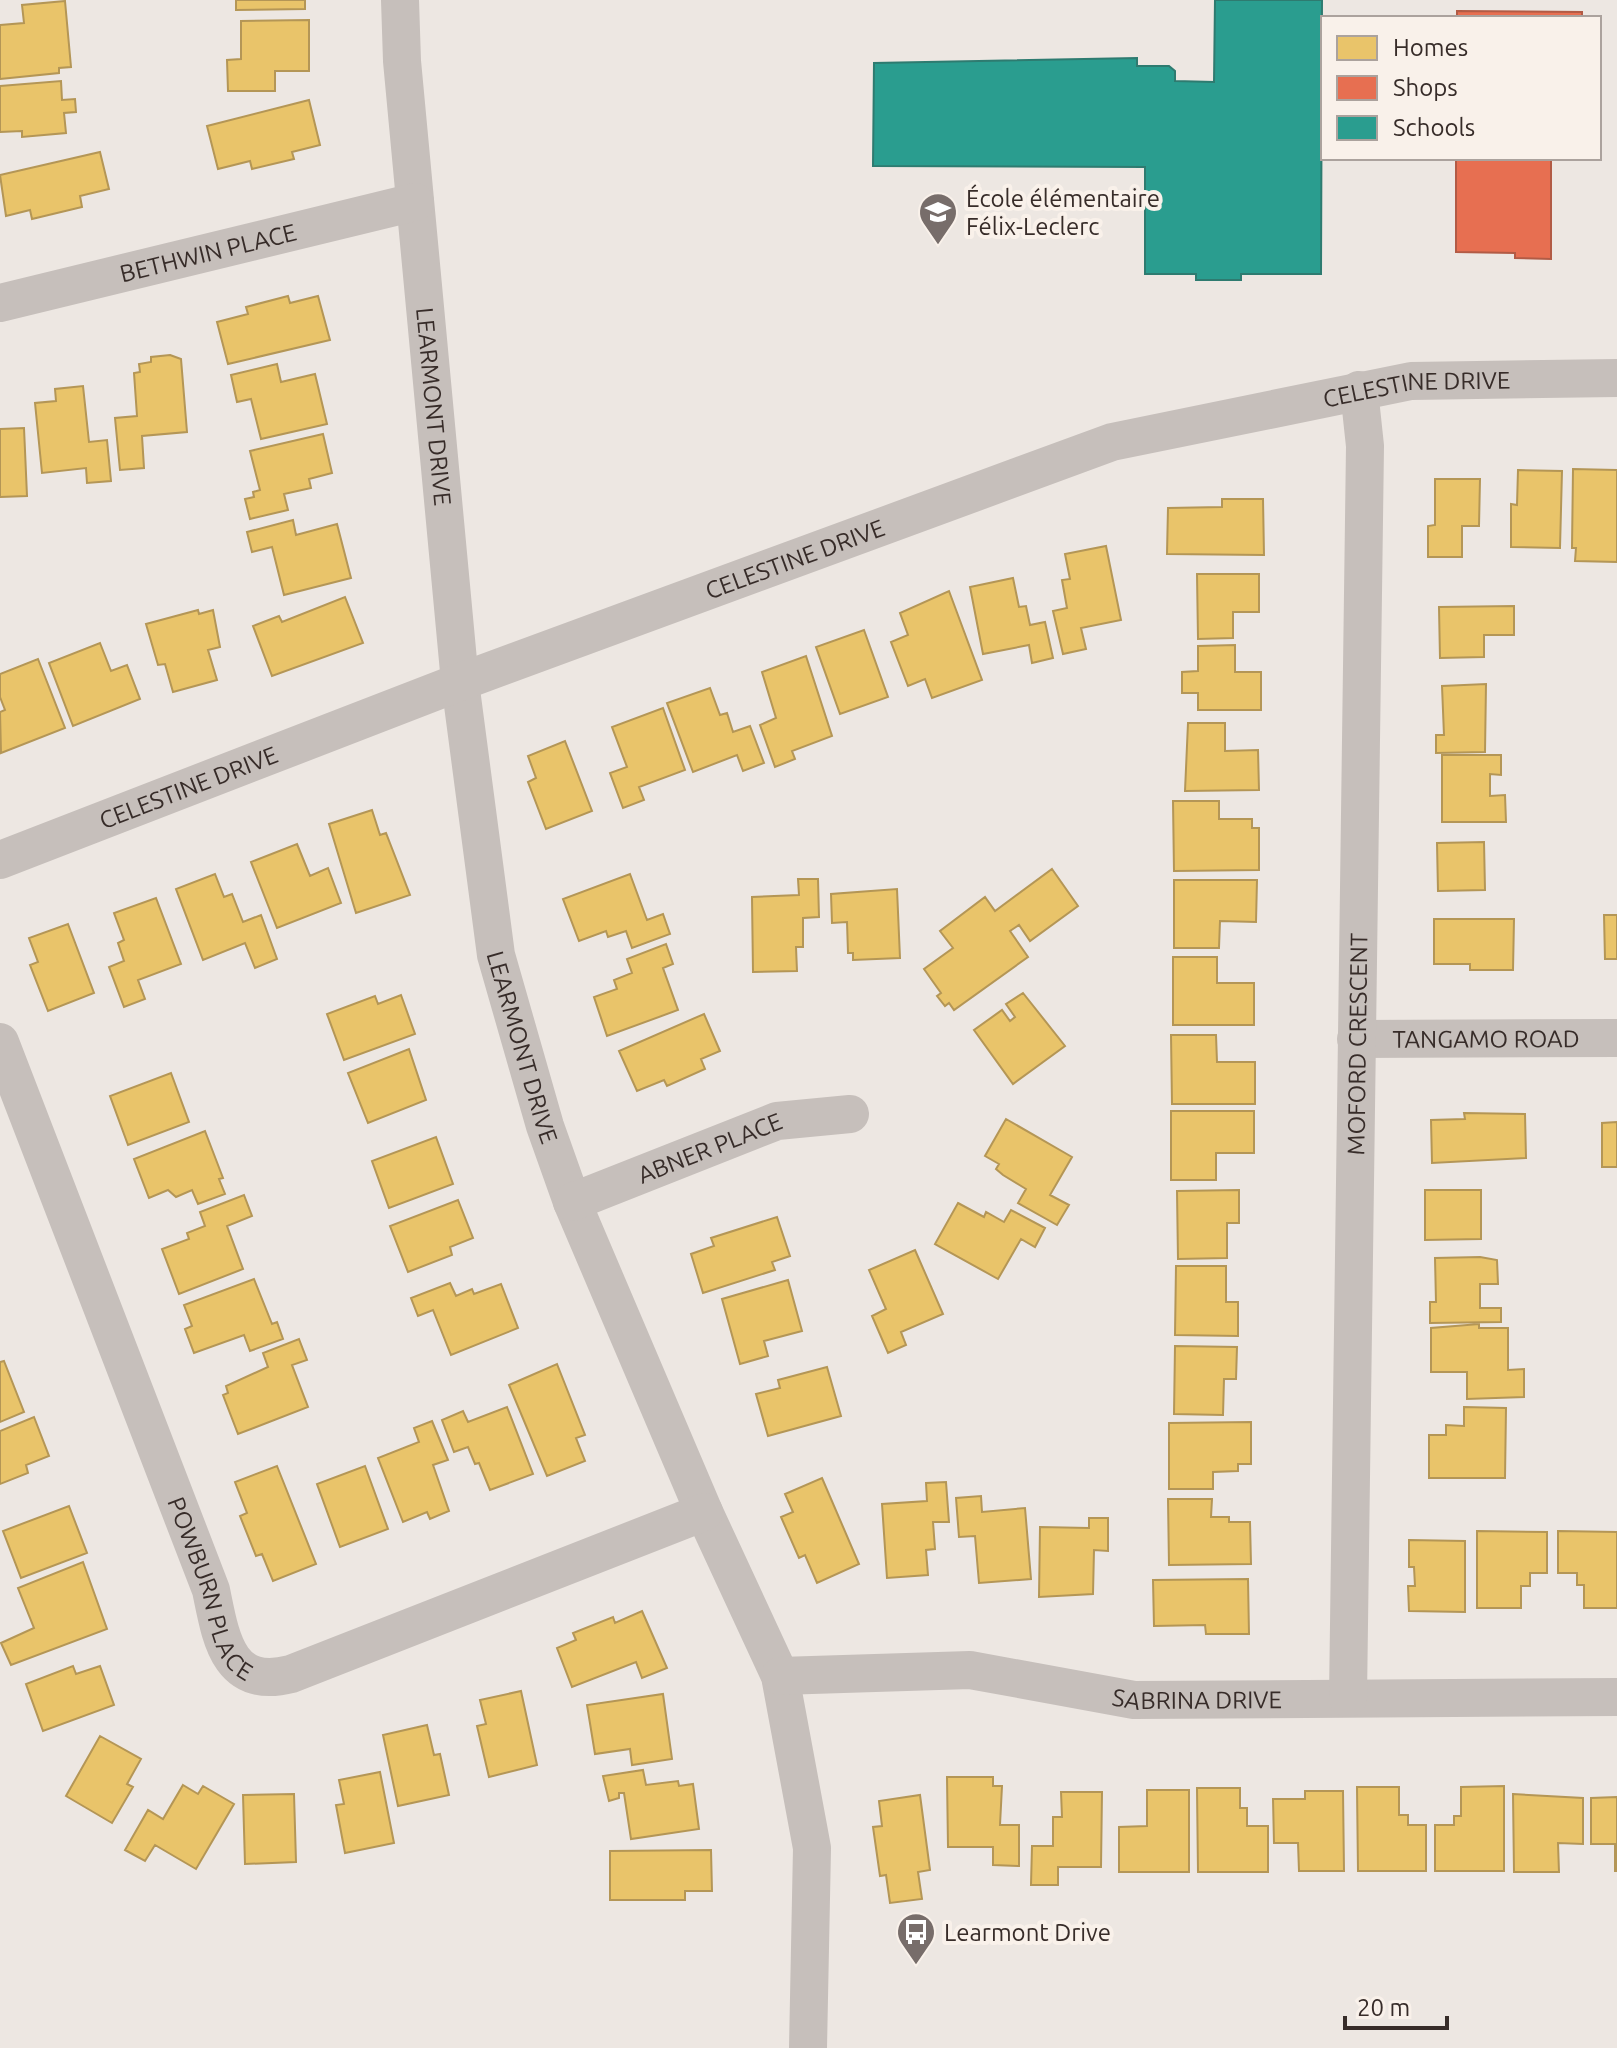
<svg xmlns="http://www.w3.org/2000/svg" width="1617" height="2048" font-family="Ubuntu,sans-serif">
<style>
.homes{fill:#e9c46a;stroke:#b49656;stroke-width:2}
.shops{fill:#e76f51;stroke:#b25b45;stroke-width:2}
.schools{fill:#2a9d8f;stroke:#2e7b70;stroke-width:2}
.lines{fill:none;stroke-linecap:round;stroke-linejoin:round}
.minor{stroke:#c6bfbb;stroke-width:38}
.labels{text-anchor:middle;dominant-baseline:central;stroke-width:8;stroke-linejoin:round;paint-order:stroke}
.poi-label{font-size:24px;fill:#372c29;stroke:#f9f1ea;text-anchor:start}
.street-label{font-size:24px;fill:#372c29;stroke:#f9f1ea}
</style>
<rect width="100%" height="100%" fill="#ede7e2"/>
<!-- homes -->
<path class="homes" d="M236,0h69v9l-69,1z
M65,1l6,66 -12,1v5l-59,6v-54l24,-2 -2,-18z
M309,20v51h-34v20h-47l-1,-31 14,-1v-38z
M61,81l1,19 13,-1 1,13 -12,1 2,20 -44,4v-6l-22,1v-46z
M309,100l11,45 -28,7 2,7 -42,10 -2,-8 -32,8 -11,-43z
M100,152l9,37 -29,7 2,11 -50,12 -2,-9 -24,6 -6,-41z
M288,296l2,7 28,-7 12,44 -102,24 -11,-42 31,-8 -2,-7z
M170,355l11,4 6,73 -45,4 2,32 -24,2 -5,-52 22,-2 -3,-43 6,-1 -1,-8 12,-2v-5z
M277,364l4,18 34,-8 12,50 -66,15 -10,-40 -14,3 -6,-27z
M83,386l6,56 18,-2 4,41 -24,2 -1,-15 -44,5 -7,-70 21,-2 -1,-12z
M24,428l3,68 -27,1v-68z
M323,434l9,39 -23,6 2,9 -27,6 4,16 -38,9 -5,-20 9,-2 -1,-5 7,-2 -10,-39z
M1573,469l44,1v92l-42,-1 1,-13h-4z
M1518,470l44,1 -2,77 -49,-1v-43l6,1z
M1435,479h45l-1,47h-17v31h-34v-31l7,-1z
M1222,499h41l1,56 -97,-1 1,-46 54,-1z
M293,520l3,15 41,-11 14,54 -67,17 -12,-48 -20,5 -5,-20z
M1106,546l15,74 -40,8 5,21 -23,5 -10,-43 14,-3 -5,-28 8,-1 -5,-25z
M1197,574h62v38h-26v26l-35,1z
M1013,578l6,29 7,-1 4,19 15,-3 8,36 -21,5 -3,-18 -46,9 -13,-67z
M949,591l33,89 -50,18 -7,-19 -17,7 -17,-44 17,-7 -8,-22z
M345,597l18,46 -91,33 -19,-50 26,-10 3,6z
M1514,606v29h-30v22l-44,1 -1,-51z
M198,610l1,4 14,-4 7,37 -12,3 9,30 -44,12 -8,-28 -7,1 -12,-41z
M864,630l24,67 -48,17 -24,-67z
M100,643l11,28 16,-6 13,34 -67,27 -24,-63z
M1235,645v27h26v38h-63v-17h-16v-21l16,-1v-25z
M806,656l26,80 -40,15 3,8 -20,8 -15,-42 16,-7 -14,-46z
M38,659l27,69 -64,25 -1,-41 5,-2 -5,-13v-23z
M1486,684l-1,68 -49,1v-18h8l-2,-49z
M710,688l10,27 7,-2 6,19 17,-6 14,37 -21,8 -6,-16 -44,17 -26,-69z
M663,708l22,62 -46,17 5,13 -21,8 -13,-35 17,-6 -15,-40z
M1188,723h37v28l33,-1 1,40 -74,1z
M565,741l27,70 -46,18 -18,-47 8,-4 -8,-22z
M1442,755h59v20l-11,-1v22l15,-1 1,27h-64z
M1173,801h46v18h33v9h7v42l-85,1z
M372,810l8,25 6,-2 24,62 -54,18 -27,-89z
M1484,842l1,48 -47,1 -1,-48z
M297,844l13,32 18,-8 13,35 -64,25 -26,-66z
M1052,869l26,37 -48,35 -11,-16 -9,6 18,26 -74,53 -5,-7 -4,3 -8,-10 4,-3 -17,-24 29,-21 -13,-17 45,-34 10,14z
M215,874l9,23 8,-3 11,28 18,-7 16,44 -22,9 -10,-25 -42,17 -27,-71z
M630,874l17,46 16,-6 7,20 -38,14 -6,-17 -18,6 -2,-6 -27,10 -16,-42z
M798,879h20l1,38 -16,1v29h-7l1,24 -44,1 -1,-75 47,-2z
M1174,880h83l-1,42 -36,-1 -1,27h-45z
M897,889l3,69 -47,2v-7h-5l-1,-31 -15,1 -1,-29z
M156,898l25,66 -43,16 7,19 -21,8 -15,-40 15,-6 -6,-18 6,-3 -10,-27z
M1604,915h13v44h-12z
M1434,919h80l-1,51h-43v-6h-36z
M68,924l26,69 -46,18 -18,-46 8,-3 -9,-24z
M666,944l7,20 -10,4 15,42 -71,26 -13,-39 23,-8 -3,-9 18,-7 -5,-14z
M1173,957h44v26h37v42h-81z
M1023,993l42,53 -52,38 -39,-54 28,-20 8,11 5,-4 -9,-13z
M401,995l14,39 -71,26 -17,-46 48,-18 3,8z
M704,1014l16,37 -19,8 4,10 -38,17 -3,-6 -27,11 -18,-40z
M1171,1035h45l1,27h38v42h-83z
M409,1049l17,51 -58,23 -20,-50z
M171,1073l18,49 -61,23 -18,-49z
M1171,1111h83v42h-38v27h-45z
M1464,1113l61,1 1,44 -94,5 -1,-43 34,-1z
M1006,1119l66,38 -22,38 19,10 -12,20 -39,-22 8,-14 -23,-14 -7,-6 3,-5 -14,-8z
M1617,1122v45h-15v-44z
M205,1131l18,47 -4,1 6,15 -27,10 -6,-14 -16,7 -8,-7 -19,8 -15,-39z
M436,1137l17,47 -64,24 -17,-47z
M1239,1190v33h-12v35l-49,1 -1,-68z
M1425,1190h56v49l-56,1z
M244,1195l8,21 -25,10 16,43 -64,25 -17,-45 27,-10 -2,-6 18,-7 -5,-14z
M458,1200l15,38 -23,9 2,8 -44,17 -18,-46z
M958,1203l26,14 2,-5 18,10 7,-12 34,18 -10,19 -14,-8 -23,40 -63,-35z
M777,1217l13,39 -18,6 3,8 -72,23 -12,-39 23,-8 -3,-8z
M915,1250l28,64 -42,18 5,13 -18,8 -16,-37 14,-7 -17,-39z
M1480,1257l17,3 1,24h-18v24h21v14l-71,1v-21h6l-1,-44z
M1176,1266h50v36h12v34l-63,-1z
M254,1279l18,45 5,-2 6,17 -33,12 -6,-16 -50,18 -9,-24 7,-3 -8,-21z
M788,1280l14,51 -38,10 4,15 -28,8 -18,-65z
M450,1283l6,13 16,-7 2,5 27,-10 17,44 -67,27 -18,-45 -15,6 -7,-18z
M1479,1324v4h29v42l16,-1v28l-57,2v-27h-36v-44z
M299,1339l8,21 -15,5 16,42 -70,27 -15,-39 5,-2 -2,-7 42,-19 -5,-14z
M1175,1346l62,1 -1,32h-12l-1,36 -49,-1z
M4,1361l20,51 -24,10v-60z
M557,1364l28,71 -9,3 9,23 -38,15 -38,-91z
M827,1367l14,49 -73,20 -12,-42 24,-6 -2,-8z
M507,1407l26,67 -43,16 -11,-27 -4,1 -7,-17 -14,5 -12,-32 21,-9 5,11z
M1464,1407l42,1 -1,70h-76v-43h17v-10l18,1z
M34,1417l15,39 -23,9 2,8 -28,11v-53z
M432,1421l16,39 -15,5 16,46 -19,8 -3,-7 -24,10 -25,-64 41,-16 -5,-14z
M1251,1422v42h-13v7l-25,1v17h-44v-66z
M277,1466l39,98 -43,17 -11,-27 -6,2 -16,-40 7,-3 -12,-31z
M365,1466l23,63 -48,18 -23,-63z
M822,1478l37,86 -42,19 -12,-28 -6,3 -18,-41 12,-5 -8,-18z
M946,1482l3,40h-16l2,27 -9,1 2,25 -41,3 -5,-74 45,-3 -1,-18z
M981,1496l1,16 43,-4 6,71 -52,4 -4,-47 -16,1 -3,-39z
M1168,1499h44l-1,18h18v5h21l1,42 -82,1z
M69,1506l18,47 -66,25 -18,-47z
M1089,1518h19v33l-14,-1 -1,44 -54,3 1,-70 49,1z
M1477,1531l70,1v41h-17v13h-9v22h-44z
M1558,1531l59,1v76h-33v-23h-7v-12h-19z
M1409,1540l56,1v71l-56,-1 -1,-25h7l-1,-19h-5z
M83,1562l24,67 -96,36 -10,-22 33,-15 -16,-40z
M1248,1579l1,55h-43l-1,-9 -51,1 -1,-46z
M642,1611l25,57 -25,10 -6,-16 -64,25 -15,-39 19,-8 -3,-7 40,-16 2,6z
M73,1666l3,8 24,-8 14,39 -71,26 -17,-47z
M521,1691l16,74 -48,12 -12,-51 9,-2 -6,-24z
M663,1694l9,65 -40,6 -2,-16 -35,5 -8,-49z
M427,1725l7,30 6,-1 9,41 -51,11 -15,-71z
M100,1736l41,23 -14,25 6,3 -21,36 -46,-27z
M643,1770l3,15 32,-4 1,5 14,-2 6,45 -68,10 -7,-46h-5v5l-10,3 -6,-25z
M380,1772l14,71 -49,10 -9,-48 8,-1 -5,-24z
M947,1777h46v9h9l-2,39h19v41l-26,-1v-18h-45z
M183,1785l15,9 5,-8 31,18 -38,65 -41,-24 -10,16 -20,-11 23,-40 15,9z
M1504,1786v85h-69v-46h19v-9h7v-29z
M1357,1787h42v28h9v10h18v46h-68z
M1197,1788h43v20h7v18h21v46h-70z
M1147,1790h42v82h-70v-45l28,-1z
M1305,1791h38l1,80h-45l-1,-28h-24l-1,-44h32z
M1061,1792h41l-1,75h-43v18h-27l1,-39h21v-29h9z
M294,1794l2,68 -51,2 -2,-69z
M1513,1794l70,4v46l-25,-1 1,29h-45z
M920,1795l10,75 -12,2 4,27 -32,4 -4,-28 -6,1 -7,-49 9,-1 -3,-25z
M1617,1797v74h-2v-27h-24v-46z
M711,1850l1,41h-27v9h-75v-49z"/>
<!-- shops -->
<path class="shops" d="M1457,11l125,1v6h-125z
M1456,158h95v101l-36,-1v-5l-59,-1z"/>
<!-- schools -->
<path class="schools" d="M1215,0h107l-1,274h-80v6h-45v-6h-51v-107l-272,-1 1,-103 263,-5v8h32l6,5v10l39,1z"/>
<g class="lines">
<!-- minor -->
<g class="minor">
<path id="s1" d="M400,0l2,61 58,621 36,273 49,171 27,76 132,310 76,164 32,172 -4,200"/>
<path id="s2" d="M0,303l415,-101"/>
<path id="s3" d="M0,860l460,-178 652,-240 299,-61 206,-3"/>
<path id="s4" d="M1356,1039l261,-1"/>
<path id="s5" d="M0,1042l211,548c10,49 17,100 80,84l413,-162"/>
<path id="s6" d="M572,1202l205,-81 73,-7"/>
<path id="s7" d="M780,1676l190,-6 164,30 483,-3"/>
<path id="s8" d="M1348,1698l17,-1252 -6,-56"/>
</g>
</g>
<!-- icons -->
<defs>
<g id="school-pin" transform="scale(2)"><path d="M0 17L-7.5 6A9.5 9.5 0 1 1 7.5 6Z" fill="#776d6a" stroke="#f9f1ea"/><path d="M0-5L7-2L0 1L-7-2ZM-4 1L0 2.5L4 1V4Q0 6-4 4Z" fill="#fff"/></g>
<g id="bus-pin" transform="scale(2)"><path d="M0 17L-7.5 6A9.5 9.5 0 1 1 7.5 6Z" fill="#776d6a" stroke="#f9f1ea"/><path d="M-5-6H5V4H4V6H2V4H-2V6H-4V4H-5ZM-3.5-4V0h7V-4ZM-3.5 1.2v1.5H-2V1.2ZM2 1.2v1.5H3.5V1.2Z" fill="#fff"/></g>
</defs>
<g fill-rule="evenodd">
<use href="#school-pin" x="938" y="212"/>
<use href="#bus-pin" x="916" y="1932"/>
</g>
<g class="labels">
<!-- poi labels -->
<g class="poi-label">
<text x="966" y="198">École élémentaire<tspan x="966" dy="28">Félix-Leclerc</tspan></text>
<text x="944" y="1932">Learmont Drive</text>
</g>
<!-- street labels -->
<g class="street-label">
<text stroke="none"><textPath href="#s2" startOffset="214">BETHWIN PLACE</textPath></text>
<text stroke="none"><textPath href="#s3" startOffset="1498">CELESTINE DRIVE</textPath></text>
<text stroke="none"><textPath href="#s1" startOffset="408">LEARMONT DRIVE</textPath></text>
<text stroke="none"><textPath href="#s3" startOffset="850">CELESTINE DRIVE</textPath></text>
<text stroke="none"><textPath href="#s3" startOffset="202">CELESTINE DRIVE</textPath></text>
<text stroke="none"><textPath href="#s4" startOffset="130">TANGAMO ROAD</textPath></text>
<text stroke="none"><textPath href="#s8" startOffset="654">MOFORD CRESCENT</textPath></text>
<text stroke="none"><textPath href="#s1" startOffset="1056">LEARMONT DRIVE</textPath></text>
<text stroke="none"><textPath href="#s6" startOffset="148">ABNER PLACE</textPath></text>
<text stroke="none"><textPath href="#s5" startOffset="586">POWBURN PLACE</textPath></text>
<text stroke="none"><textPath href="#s7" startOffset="420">SABRINA DRIVE</textPath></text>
</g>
</g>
<!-- legend -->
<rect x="1321" y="16" width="280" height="144" fill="#f9f1ea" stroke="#aba29d" stroke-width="2"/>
<rect x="1337" y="36" width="40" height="24" fill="#e9c46a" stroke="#aba29d" stroke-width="2"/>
<text x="1393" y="56" font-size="24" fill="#372c29">Homes</text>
<rect x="1337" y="76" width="40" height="24" fill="#e76f51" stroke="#aba29d" stroke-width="2"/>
<text x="1393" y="96" font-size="24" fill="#372c29">Shops</text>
<rect x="1337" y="116" width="40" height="24" fill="#2a9d8f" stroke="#aba29d" stroke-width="2"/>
<text x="1393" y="136" font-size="24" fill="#372c29">Schools</text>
<!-- scale -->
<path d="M1345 2016v12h102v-12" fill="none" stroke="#372c29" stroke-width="4"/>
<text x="1357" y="2016" font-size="24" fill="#372c29" stroke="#f9f1ea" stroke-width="6" paint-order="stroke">20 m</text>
</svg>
